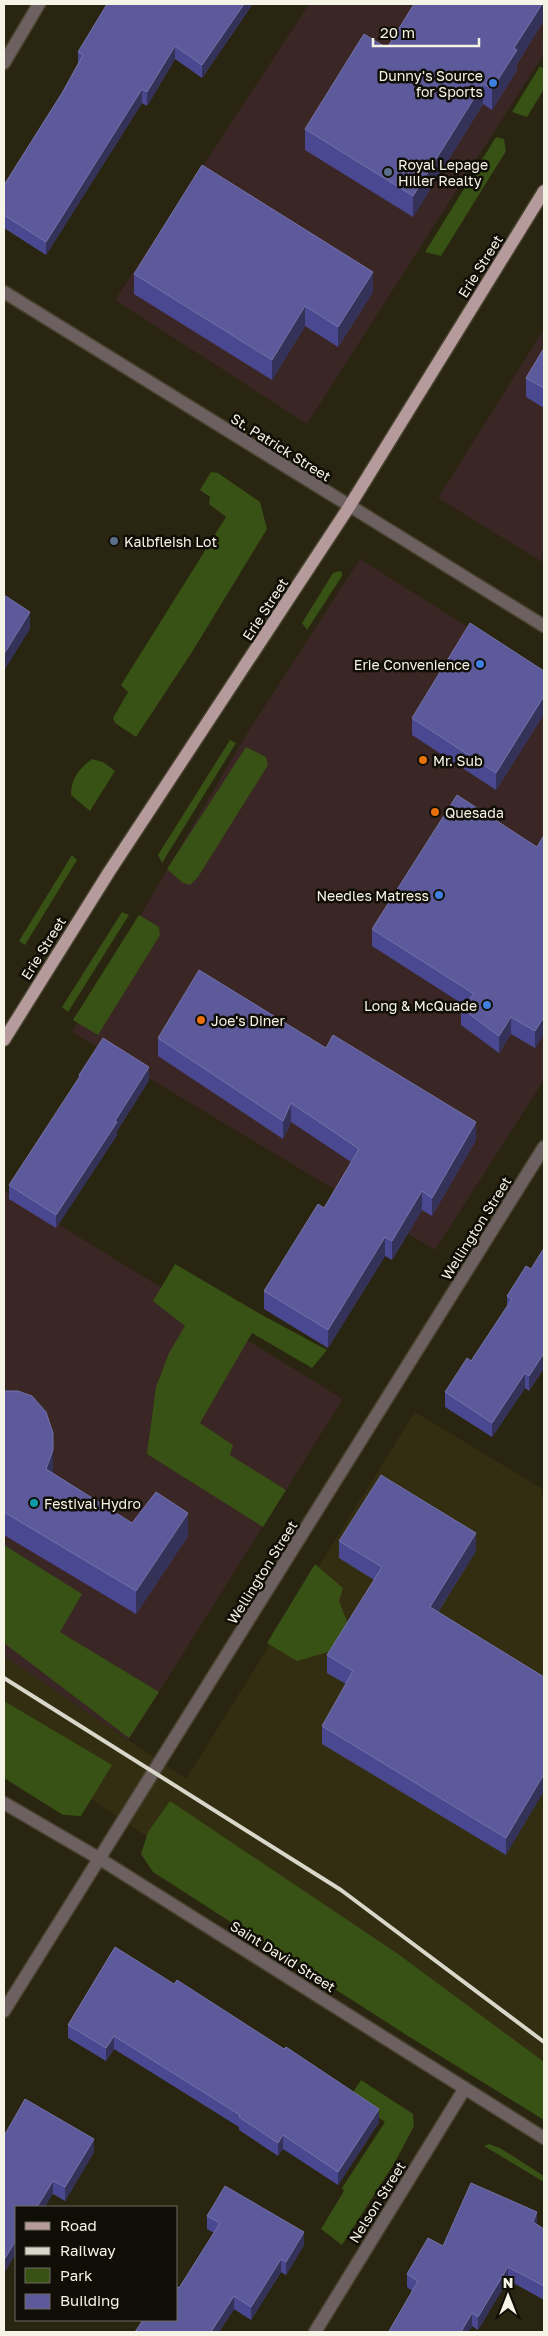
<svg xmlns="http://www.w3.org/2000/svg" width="548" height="2336" font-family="'Golos Text',sans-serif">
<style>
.commercial{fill:#3a2624}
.built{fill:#332e11}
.green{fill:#385114}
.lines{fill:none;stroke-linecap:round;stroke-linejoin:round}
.minor-casing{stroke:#46422e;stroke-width:15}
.major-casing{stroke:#46422e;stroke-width:15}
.minor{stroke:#6c6060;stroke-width:12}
.major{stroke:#b59b9b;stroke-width:12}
.rail{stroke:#d9d7c9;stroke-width:4}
.wall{fill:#4a4891}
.shaded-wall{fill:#353259}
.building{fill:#5c5a9a;stroke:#7472a6}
.shop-dot{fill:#3f7fe0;stroke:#100e06;stroke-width:2}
.service-dot{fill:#5c6f8a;stroke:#100e06;stroke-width:2}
.food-dot{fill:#e8710a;stroke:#100e06;stroke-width:2}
.culture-dot{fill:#0f9aa8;stroke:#100e06;stroke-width:2}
.labels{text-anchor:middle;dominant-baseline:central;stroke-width:5;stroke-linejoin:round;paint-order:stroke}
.poi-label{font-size:14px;fill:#f6f4e7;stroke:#100e06;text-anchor:start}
.street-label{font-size:14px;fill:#f6f4e7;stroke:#100e06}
</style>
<rect width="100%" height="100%" fill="#292510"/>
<!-- commercial -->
<path class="commercial" d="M309,4h235v50l-237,370 -192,-124z
M544,329v234l-106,-65z
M360,559l184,116v405l-109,170 -363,-218 174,-297z
M4,1191l339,208 -215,342 -124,-85z"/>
<!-- built -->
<path class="built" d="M415,1412l129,78v612l-540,-361v-85l182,123z"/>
<!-- green -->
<path class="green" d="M540,66l4,3v20l-17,28 -15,-5z
M496,137l8,2 2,12 -65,105 -16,-4z
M211,472l7,1 42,29 7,27 -75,123 -56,85 -21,-14 -2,-5 15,-26 -7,-7 105,-168 -17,-13 1,-7 -10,-7z
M339,571l3,1v4l-35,54 -5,-7 31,-50z
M230,740l6,3 -74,120 -4,-8z
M246,747l20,10 2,8 -70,112 -8,8 -7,-2 -16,-14z
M92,759l11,3 12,9 -25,40 -19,-16c0,-17 8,-26 21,-36z
M72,855l5,5 -52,85 -6,-4z
M122,912l7,3 -61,97 -6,-5z
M139,915l20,12 1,8 -62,100 -25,-15z
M175,1264l87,51 65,35 -15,18 -60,-35 -52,90 33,22 -3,10 56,35 -23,37 -116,-73 9,-67 13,-34 16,-27 -32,-25z
M4,1545l78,49 -22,38 99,60 -30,46 -125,-95z
M315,1564l28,24 -4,13 9,23 -20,28 -31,9 -30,-18z
M4,1701l108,64 -31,51 -18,-1 -59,-37z
M170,1801l228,153 146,108v58l-136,-84 -255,-164 -12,-18 7,-22z
M361,2080l52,34 1,12 -19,36 -53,83 -21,-16 23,-38 -2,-3 43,-66 -35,-25z
M489,2144l11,4 44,28v6l-60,-36z"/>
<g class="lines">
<!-- minor casing -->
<g class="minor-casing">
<path id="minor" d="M4,63l35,-59
M4,292l540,334
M4,1803l96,56 444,279
M4,2011l540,-864
M315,2332l150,-244"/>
</g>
<!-- major casing -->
<g class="major-casing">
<path id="major" d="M4,1040l105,-168 240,-365 195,-316"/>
</g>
<!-- minor -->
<use href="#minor" class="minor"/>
<!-- major -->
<use href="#major" class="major"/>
<!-- rail -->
<path class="rail" d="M4,1678l337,212 203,152"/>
</g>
<!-- wall -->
<path class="wall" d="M252,4v1l-50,73 -27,-19 -28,47 -5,-3 -96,152 -42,-27v-43l58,-92 16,-29v-12z
M544,4v16l-27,44v6l-25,40 -9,-6 -70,113 -108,-67v-21l82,-81z
M134,274l239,18 -35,55 -33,-21 -33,54 -138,-86z
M544,348v60l-18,-11v-19z
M544,671v43l-48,76 -84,-55v-17z
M544,835v199l-9,14 -24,-14 -12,19 -38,-28v-17l3,-3 -92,-59v-17l165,-82z
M158,1038l318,102 -44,76 -10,-6 -30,50 -7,-4 -57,92 -64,-39v-18l60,-83 27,-46 -60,-40 -8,17 -125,-83z
M79,1075l70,5 -32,51v4l-61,93 -47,-29v-14l70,-106z
M544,1248v120l-15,23 -4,-3 -33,49 -47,-30v-15l26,-31 36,-55v-10l24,-27z
M4,1391l49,82 79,50 56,13 -52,78 -132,-79z
M339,1541l137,10 -38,61 106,65 -38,178 -184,-111v-18l24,-42 -19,-11v-18l47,-75 -35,-22z
M115,1947l264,175 -41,63 -55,-36 -5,7 -39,-26v-3l-125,-78 -8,12 -38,-23v-13z
M4,2136l90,16 -29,49 -12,-7 -37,13v46l-12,20z
M207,2216l97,29 -18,30 -5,-3 -30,48 -17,-11 -15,23h-84l7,-11 -3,-1h37l3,-32 35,-55 -7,-4z
M537,2225l7,4v71l-36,-20 -30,50 -6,-4 -4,6h-79v-1l23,-40 -5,-4v-13l36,-28z"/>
<!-- shaded-wall -->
<path class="shaded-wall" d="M244,4h8v1l-50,73v-13z
M542,4h2v16l-27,44v6l-25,40v-21l22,-41z
M175,46v13l-28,47v-14z
M483,84v20l-70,113v-21z
M142,89v14l-96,152v-13z
M373,272v20l-35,55v-20z
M305,306v20l-33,54v-20z
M30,612v17l-26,42v-17z
M544,696v18l-48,76v-17z
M511,1017v17l-12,19v-17z
M544,1017v17l-9,14v-17z
M149,1067v13l-32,51v4l-61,93v-13z
M291,1103v19l-8,17v-18z
M476,1122v18l-44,76v-18z
M422,1191v19l-30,50v-19z
M385,1237v19l-57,92v-18z
M544,1353v15l-15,23v-15z
M525,1373v15l-33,49v-14z
M53,1450v23l-7,18v-22z
M188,1513v23l-52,78v-23z
M476,1533v18l-46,73v-17z
M544,1774v17l-38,64v-17z
M114,2036v13l-8,12v-13z
M379,2109v13l-41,63v-13z
M283,2135v14l-5,7v-13z
M94,2139v13l-29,49v-14z
M53,2181v13l-8,13h-8z
M537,2212v13l-4,-3z
M304,2232v13l-18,30v-13z
M16,2240v13l-12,20v-13z
M281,2259v13l-30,48v-13z
M508,2267v13l-30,50v-13z
M234,2296v13l-15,23h-8z
M472,2313v13l-4,6h-7z"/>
<!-- building -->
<path class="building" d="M107,4h137l-42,61 -27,-19 -28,46 -5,-3 -96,153 -42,-27v-30l58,-92 21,-38 -5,-3z
M414,4h128l-28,44 3,2 -25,39 -9,-5 -70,112 -108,-67 59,-95 23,14z
M202,165l171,107 -35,55 -33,-21 -33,54 -138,-86z
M544,348v40l-18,-10z
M4,595l26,17 -26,42z
M470,623l74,48v25l-48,77 -84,-55z
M457,795l80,52 7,-12v182l-9,14 -24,-14 -12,19 -38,-28 13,-14 -102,-65z
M199,970l127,78 7,-13 143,87 -44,76 -10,-7 -30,50 -7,-4 -57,93 -64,-39 54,-87 6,4 35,-59 -68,-46 -8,18 -125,-83z
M103,1038l46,29 -34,54 2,1 -61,93 -47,-30 71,-109 -1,-1z
M544,1248v105l-15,23 -4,-3 -33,50 -47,-31 22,-34 4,3 41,-62 -5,-3 19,-30 5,3z
M4,1391h14l14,5 14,16 7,21v17l-7,19 86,54 24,-31 32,21 -52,78 -132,-79z
M381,1475l95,58 -46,74 114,70v97l-38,64 -184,-112 31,-55 -26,-16 55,-88 -43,-26z
M115,1947l59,37 3,-4 107,69 2,-2 93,62 -41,63 -55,-37 -5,8 -39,-26 1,-2 -126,-79 -8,12 -38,-23z
M25,2099l69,40 -29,48 -12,-6 -16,26h-21v33l-12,20v-124z
M471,2183l66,29 -4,10 11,7v57l-36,-19 -30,50 -6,-4 -11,19h-69l-3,-1 29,-50 -11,-7 21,-36 15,8z
M225,2186l79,46 -18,30 -5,-3 -30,48 -17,-11 -23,36h-76l8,-12h33v-34l3,2 41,-65 -13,-7z"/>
<!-- markers -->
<g class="shop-dot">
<circle cx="493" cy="83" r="5"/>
<circle cx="480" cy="664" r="5"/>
<circle cx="439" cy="895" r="5"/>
<circle cx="487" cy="1005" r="5"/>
</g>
<g class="service-dot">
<circle cx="388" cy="172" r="5"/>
<circle cx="114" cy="541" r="5"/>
</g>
<g class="food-dot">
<circle cx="423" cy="760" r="5"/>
<circle cx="435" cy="812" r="5"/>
<circle cx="201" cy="1020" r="5"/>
</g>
<circle class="culture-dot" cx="34" cy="1503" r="5"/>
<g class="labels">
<!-- poi labels -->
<g class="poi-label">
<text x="483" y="75" text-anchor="end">Dunny's Source<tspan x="483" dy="16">for Sports</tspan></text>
<text x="398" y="164">Royal Lepage<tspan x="398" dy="16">Hiller Realty</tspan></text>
<text x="124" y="541">Kalbfleish Lot</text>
<text x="470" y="664" text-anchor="end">Erie Convenience</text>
<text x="433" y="760">Mr. Sub</text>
<text x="445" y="812">Quesada</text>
<text x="429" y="895" text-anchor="end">Needles Matress</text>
<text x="477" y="1005" text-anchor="end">Long &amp; McQuade</text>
<text x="211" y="1020">Joe's Diner</text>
<text x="44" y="1503">Festival Hydro</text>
</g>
<!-- street labels -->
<g class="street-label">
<text transform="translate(480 266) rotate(-58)">Erie Street</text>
<text transform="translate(281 447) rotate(32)">St. Patrick Street</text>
<text transform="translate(265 609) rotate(-57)">Erie Street</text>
<text transform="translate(43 948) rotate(-58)">Erie Street</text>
<text transform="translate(476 1228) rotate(-58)">Wellington Street</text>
<text transform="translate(262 1572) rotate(-58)">Wellington Street</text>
<text transform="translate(283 1956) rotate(32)">Saint David Street</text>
<text transform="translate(377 2202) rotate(-58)">Nelson Street</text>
</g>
</g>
<!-- border -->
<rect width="548" height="2336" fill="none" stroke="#f6f4e7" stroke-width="10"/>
<!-- legend -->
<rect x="15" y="2206" width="162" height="115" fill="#100e06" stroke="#6c6a60"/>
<rect x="25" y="2222" width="25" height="8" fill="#b59b9b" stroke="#6c6a60"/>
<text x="60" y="2231" font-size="15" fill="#f6f4e7">Road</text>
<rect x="25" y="2247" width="25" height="8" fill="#d9d7c9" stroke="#6c6a60"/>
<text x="60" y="2256" font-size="15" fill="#f6f4e7">Railway</text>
<rect x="25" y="2268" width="25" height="15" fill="#385114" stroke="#6c6a60"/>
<text x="60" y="2281" font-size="15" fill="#f6f4e7">Park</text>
<rect x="25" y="2294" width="25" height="15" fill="#5c5a9a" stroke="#6c6a60"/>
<text x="60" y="2306" font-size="15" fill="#f6f4e7">Building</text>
<!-- north arrow -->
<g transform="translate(508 2296)" stroke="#100e06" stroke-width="4" paint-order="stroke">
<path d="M0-4L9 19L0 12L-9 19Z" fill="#f6f4e7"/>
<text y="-8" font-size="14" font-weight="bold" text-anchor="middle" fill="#f6f4e7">N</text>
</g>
<!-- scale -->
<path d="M373 38v8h106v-8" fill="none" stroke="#f6f4e7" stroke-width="2.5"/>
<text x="380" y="38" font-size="15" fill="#f6f4e7" stroke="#100e06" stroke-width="4" paint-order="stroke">20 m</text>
</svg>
